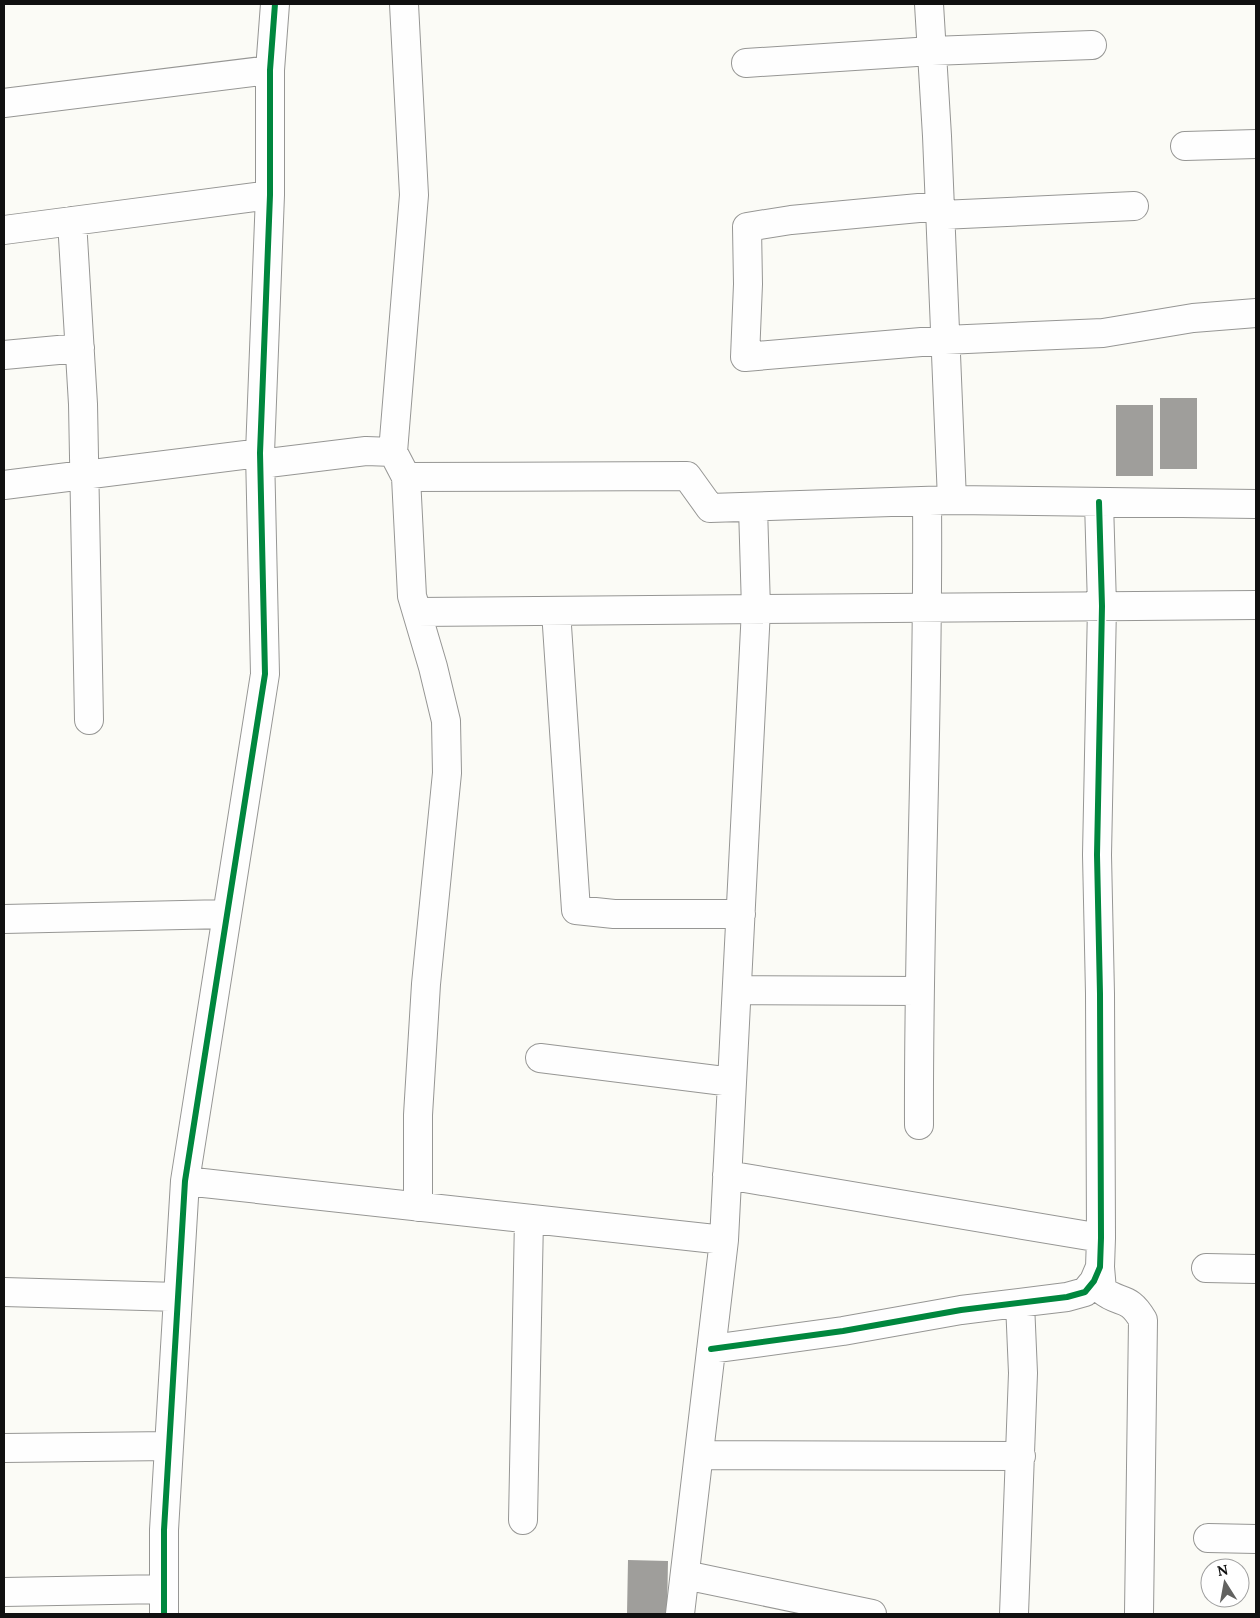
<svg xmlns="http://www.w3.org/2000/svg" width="1260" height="1618" font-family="Lora,serif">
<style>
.building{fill:#9f9e9b}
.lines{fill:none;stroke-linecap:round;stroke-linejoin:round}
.minor-casing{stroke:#969694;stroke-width:30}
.minor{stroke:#fefefe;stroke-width:28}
.cycleway-casing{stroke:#fff;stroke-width:9}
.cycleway{stroke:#00873e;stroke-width:6}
</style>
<rect width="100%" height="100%" fill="#fbfbf6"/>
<!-- building -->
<path class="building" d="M1160,398h37v71h-37z
M1116,405h37v71h-37z
M628,1560l40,1 -1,53h-40z"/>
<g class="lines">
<!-- minor casing -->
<g class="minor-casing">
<path id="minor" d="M929,4l8,132 15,364
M746,63l186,-12 160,-6
M4,103l266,-33
M1185,146l71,-2
M940,206l-149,14 -44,7 1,57 -3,73 200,-17 158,-7 90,-15 63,-5
M941,215l193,-9
M72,221l11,183 6,316
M4,230l266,-35
M4,355l76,-7
M393,452l21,-257 -10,-191
M260,464l106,-13 27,1 13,25 6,119 21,71 13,54 1,52 -21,211 -8,131v92
M406,477l281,-1 23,32 242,-8 304,4
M4,485l256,-32
M556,611l20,299 38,4h127
M417,612l839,-7
M4,919l223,-5
M737,990l181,1
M540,1058l192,24
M919,1125c-1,-208 10,-416 8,-624
M727,1175l374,63
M185,1181l539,59
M1100,1267l2,23c18,15 26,4 41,30l-4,294
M1206,1268l50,1
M4,1292l174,5
M711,1349l132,-18 118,-21 106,-13 18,-5 9,-11 6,-14 1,-29 -1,-244 -3,-139 5,-249 -3,-104
M4,1448l165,-2
M699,1455l322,1
M523,1520l6,-301
M1208,1538l48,1
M685,1575l187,39
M4,1592l160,-3
M164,1614v-84l21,-349 80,-507 -5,-221 10,-258v-125l5,-66
M680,1614l44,-374 32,-631 -3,-102
M1014,1614l9,-241 -3,-70"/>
</g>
<!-- minor -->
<use href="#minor" class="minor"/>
<!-- cycleway casing -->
<g class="cycleway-casing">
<path id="cycleway" d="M711,1349l132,-18 118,-21 106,-13 18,-5 9,-11 6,-14 1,-29 -1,-244 -3,-139 5,-249 -3,-104
M164,1614v-84l21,-349 80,-507 -5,-221 10,-258v-125l5,-66"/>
</g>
<!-- cycleway -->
<use href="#cycleway" class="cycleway"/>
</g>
<!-- border -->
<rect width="1260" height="1618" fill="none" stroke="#101010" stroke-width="10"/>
<!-- north arrow -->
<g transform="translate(1225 1583) rotate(349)"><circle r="24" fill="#ffffff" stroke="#9f9f9f"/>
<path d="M0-4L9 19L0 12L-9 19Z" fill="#626260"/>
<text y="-8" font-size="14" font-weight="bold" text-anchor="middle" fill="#101010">N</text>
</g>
</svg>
